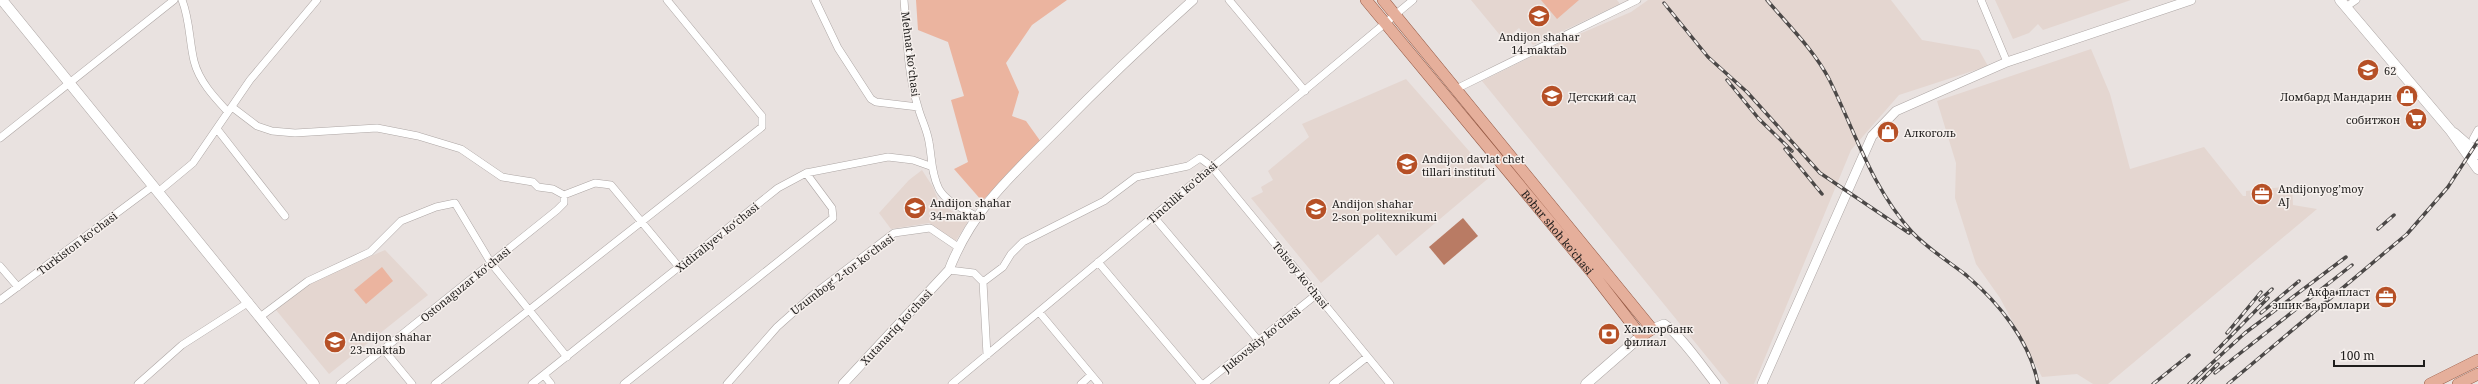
<svg xmlns="http://www.w3.org/2000/svg" width="2478" height="384" font-family="'Noto Serif',serif">
<style>
.built{fill:#e4d6d0}
.green{fill:#ebb49f}
.water{fill:#b97b64}
.lines{fill:none;stroke-linecap:round;stroke-linejoin:round}
.minor-casing{stroke:#ada6a4;stroke-width:8}
.tertiary-casing{stroke:#ada6a4;stroke-width:10}
.secondary-casing{stroke:#ada6a4;stroke-width:11}
.primary-casing{stroke:#955944;stroke-width:12}
.minor{stroke:#fff;stroke-width:7}
.tertiary{stroke:#fff;stroke-width:9}
.secondary{stroke:#fff;stroke-width:10}
.primary{stroke:#e5af9b;stroke-width:11}
.rail-casing{stroke:#4b4847;stroke-width:3.5}
.rail{stroke:#f6f0ed;stroke-width:2;stroke-dasharray:6;stroke-linecap:butt}
.labels{text-anchor:middle;dominant-baseline:central;stroke-width:3;stroke-linejoin:round;paint-order:stroke}
.poi-label{font-size:11px;fill:#1f1d1c;stroke:#f6f0ed;text-anchor:start}
.street-label{font-size:11px;fill:#1f1d1c;stroke:#f6f0ed}
</style>
<rect width="100%" height="100%" fill="#e9e2e0"/>
<!-- built -->
<path class="built" d="M1471,0h146l3,4 -87,41 -14,-17 -15,12z
M1648,0h243l31,40 57,10 9,16 -89,29 -48,55 -97,234h-25l-247,-303 81,-40 68,-29z
M1995,0h136l-88,30 -5,-6 -9,9 -16,6z
M2091,49l19,45 20,75 74,-22 39,49h3v-5l46,-5 1,19 24,4 -209,175h-15l-16,-10 -35,3 -42,-79 -24,-34 -21,-66 1,-35 -19,-62z
M1406,79l85,97 -95,80 -18,-22 -57,49 -70,-85 12,-6 -2,-5 12,-7 -5,-9 41,-34 -7,-13z
M922,170l11,17 6,15 29,20 -13,20 -26,-19 -38,6 -12,-16 30,-33z
M385,250l43,45 -99,79 -53,-64 33,-27z"/>
<!-- green -->
<path class="green" d="M916,0h151l-35,25 -26,38 13,29 -7,24 14,5 15,21 -59,59 -28,-32 14,-7 -17,-62 13,-4 -16,-54 -30,-12z
M1541,0h38l-22,19z
M382,267l11,14 -27,23 -12,-14z"/>
<!-- water -->
<path class="water" d="M1463,218l15,18 -34,29 -15,-18z"/>
<g class="lines">
<!-- minor casing -->
<g class="minor-casing">
<path id="minor" d="M182,0c8,20 7,40 12,61 5,20 20,36 34,51
M815,0l23,48 33,51 5,3 42,5
M904,0c3,35 3,73 14,107 3,12 9,22 11,35 3,16 2,31 10,47 7,13 25,20 37,27
M1229,0l76,91
M1981,0l26,62
M2346,7l10,-7
M1456,89l181,-89
M232,107l25,19 15,5 23,2 82,-5 41,8 43,13 41,28 31,5 5,5 15,2 11,6v8l-7,7 -217,174
M217,129l68,87
M0,138l174,-138
M2473,139l5,-9
M158,192l35,-29 57,-83 67,-80
M564,195l31,-12 16,2 68,82
M1154,217l104,123
M1098,262l103,122
M0,266l18,21
M949,270l25,3 9,9 4,73
M983,282l20,-15 8,-13 12,-12 81,-41 32,-24 52,-11 12,-8 11,8 179,218
M0,300l153,-114
M1039,312l60,72
M260,317l48,-36 62,-29 31,-31 35,-14 19,-4 36,60 76,94
M384,350l28,34
M544,375l7,9
M138,384l44,-39 67,-43
M435,384l327,-257v-11l-95,-116
M532,384l246,-196 28,-15 82,-16 25,3 17,6
M624,384l209,-166 -1,-10 -26,-35
M727,384l50,-57 37,-33 80,-61 36,-5 28,19
M952,384l461,-384
M1081,384l10,-9
M1204,384l113,-90
M1333,384l34,-27"/>
</g>
<!-- tertiary casing -->
<g class="tertiary-casing">
<path id="tertiary" d="M1652,329l12,-5c16,10 39,44 52,60
M843,384l106,-114c23,-60 62,-94 106,-138 45,-46 90,-89 138,-132
M1762,384l110,-248 24,-25 111,-49 184,-62"/>
</g>
<!-- secondary casing -->
<g class="secondary-casing">
<path id="secondary" d="M2,0l312,384
M2340,0l111,131 27,38
M2454,133l24,21
M1586,384l55,-48"/>
</g>
<!-- primary casing -->
<g class="primary-casing">
<g id="primary">
<path id="s1" d="M1366,0l228,275 47,61 11,-7 -269,-329"/>
<path d="M2430,384l48,-24"/>
<path d="M2458,384l20,-10"/>
</g>
</g>
<!-- minor -->
<use href="#minor" class="minor"/>
<!-- tertiary -->
<use href="#tertiary" class="tertiary"/>
<!-- secondary -->
<use href="#secondary" class="secondary"/>
<!-- primary -->
<use href="#primary" class="primary"/>
<!-- rail casing -->
<g class="rail-casing">
<path id="rail" d="M1767,0c21,25 47,50 62,79 26,52 42,108 83,153 16,17 36,29 54,43 33,28 64,66 72,109
M1664,3l44,54 39,35 73,81 89,60
M1727,80l32,39 33,32
M1785,149l37,45
M2378,229l16,-14
M2260,300l12,-11
M2261,313l38,-32
M2227,333l34,-41
M2215,352l53,-54
M2215,373l137,-108
M2153,384l36,-29
M2189,384l56,-51 101,-76
M2198,384l20,-20
M2228,384l179,-150 41,-47 30,-46"/>
</g>
<!-- rail -->
<use href="#rail" class="rail"/>
</g>
<!-- icons -->
<defs>
<g id="school-disc" transform="scale(1.15)"><circle r="9.5" fill="#b65026" stroke="#f6f0ed"/><path d="M0-5L7-2L0 1L-7-2ZM-4 1L0 2.5L4 1V4Q0 6-4 4Z" fill="#fff"/></g>
<g id="shop-disc" transform="scale(1.15)"><circle r="9.5" fill="#b65026" stroke="#f6f0ed"/><path d="M-5-2.5h2.3a2.7 3.5 0 0 1 5.4 0H5L5.5 6h-11ZM-1.5-2.5h3a1.5 2.3 0 0 0-3 0Z" fill="#fff"/></g>
<g id="supermarket-disc" transform="scale(1.15)"><circle r="9.5" fill="#b65026" stroke="#f6f0ed"/><path d="M-6-5.5h2.5l.6 2H6L4.5 2H-2.5L-4.4-4H-6ZM-1.5 3.2a1.3 1.3 0 1 0 .1 0ZM3 3.2a1.3 1.3 0 1 0 .1 0Z" fill="#fff"/></g>
<g id="office-disc" transform="scale(1.15)"><circle r="9.5" fill="#b65026" stroke="#f6f0ed"/><path d="M-6-3h4V-5.5h4V-3h4V5H-6ZM-1-4.5V-3h2v-1.5ZM-6 0V1H6V0Z" fill="#fff"/></g>
<g id="bank-disc" transform="scale(1.15)"><circle r="9.5" fill="#b65026" stroke="#f6f0ed"/><path d="M-6-4H6V4H-6ZM0-2.3a2.3 2.3 0 1 0 0 4.6a2.3 2.3 0 1 0 0-4.6Z" fill="#fff"/></g>
</defs>
<g fill-rule="evenodd">
<use href="#school-disc" x="1539" y="16"/>
<use href="#school-disc" x="2368" y="70"/>
<use href="#school-disc" x="1552" y="96"/>
<use href="#shop-disc" x="2407" y="96"/>
<use href="#supermarket-disc" x="2416" y="119"/>
<use href="#shop-disc" x="1888" y="132"/>
<use href="#school-disc" x="1407" y="164"/>
<use href="#office-disc" x="2262" y="194"/>
<use href="#school-disc" x="915" y="208"/>
<use href="#school-disc" x="1316" y="209"/>
<use href="#office-disc" x="2386" y="297"/>
<use href="#bank-disc" x="1609" y="334"/>
<use href="#school-disc" x="335" y="342"/>
</g>
<g class="labels">
<!-- poi labels -->
<g class="poi-label">
<text x="1539" y="36" text-anchor="middle">Andijon shahar<tspan x="1539" dy="13">14-maktab</tspan></text>
<text x="2384" y="70">62</text>
<text x="1568" y="96">Детский сад</text>
<text x="2392" y="96" text-anchor="end">Ломбард Мандарин</text>
<text x="2400" y="119" text-anchor="end">собитжон</text>
<text x="1904" y="132">Алкоголь</text>
<text x="1422" y="158">Andijon davlat chet<tspan x="1422" dy="13">tillari instituti</tspan></text>
<text x="2278" y="188">Andijonyog’moy<tspan x="2278" dy="13">AJ</tspan></text>
<text x="930" y="202">Andijon shahar<tspan x="930" dy="13">34-maktab</tspan></text>
<text x="1332" y="203">Andijon shahar<tspan x="1332" dy="13">2-son politexnikumi</tspan></text>
<text x="2370" y="291" text-anchor="end">Акфа пласт<tspan x="2370" dy="13">эшик ва ромлари</tspan></text>
<text x="1624" y="328">Хамкорбанк<tspan x="1624" dy="13">филиал</tspan></text>
<text x="350" y="336">Andijon shahar<tspan x="350" dy="13">23-maktab</tspan></text>
</g>
<!-- street labels -->
<g class="street-label">
<text transform="translate(911 54) rotate(83)">Mehnat koʻchasi</text>
<text transform="translate(1182 192) rotate(-41)">Tinchlik ko'chasi</text>
<text stroke="none"><textPath href="#s1" startOffset="301">Bobur shoh ko'chasi</textPath></text>
<text transform="translate(717 237) rotate(-39)">Xidiraliyev koʻchasi</text>
<text transform="translate(77 243) rotate(-37)">Turkiston koʻchasi</text>
<text transform="translate(842 274) rotate(-37)">Uzumbog‘ 2-tor ko‘chasi</text>
<text transform="translate(1301 275) rotate(51)">Tolstoy ko'chasi</text>
<text transform="translate(465 284) rotate(-39)">Ostonaguzar koʻchasi</text>
<text transform="translate(896 327) rotate(-47)">Xutanariq koʻchasi</text>
<text transform="translate(1261 339) rotate(-39)">Jukovskiy koʻchasi</text>
</g>
</g>
<!-- scale -->
<path d="M2334 360v6h90v-6" fill="none" stroke="#1f1d1c" stroke-width="2"/>
<text x="2340" y="360" font-size="12" fill="#1f1d1c" stroke="#f6f0ed" stroke-width="3" paint-order="stroke">100 m</text>
</svg>
